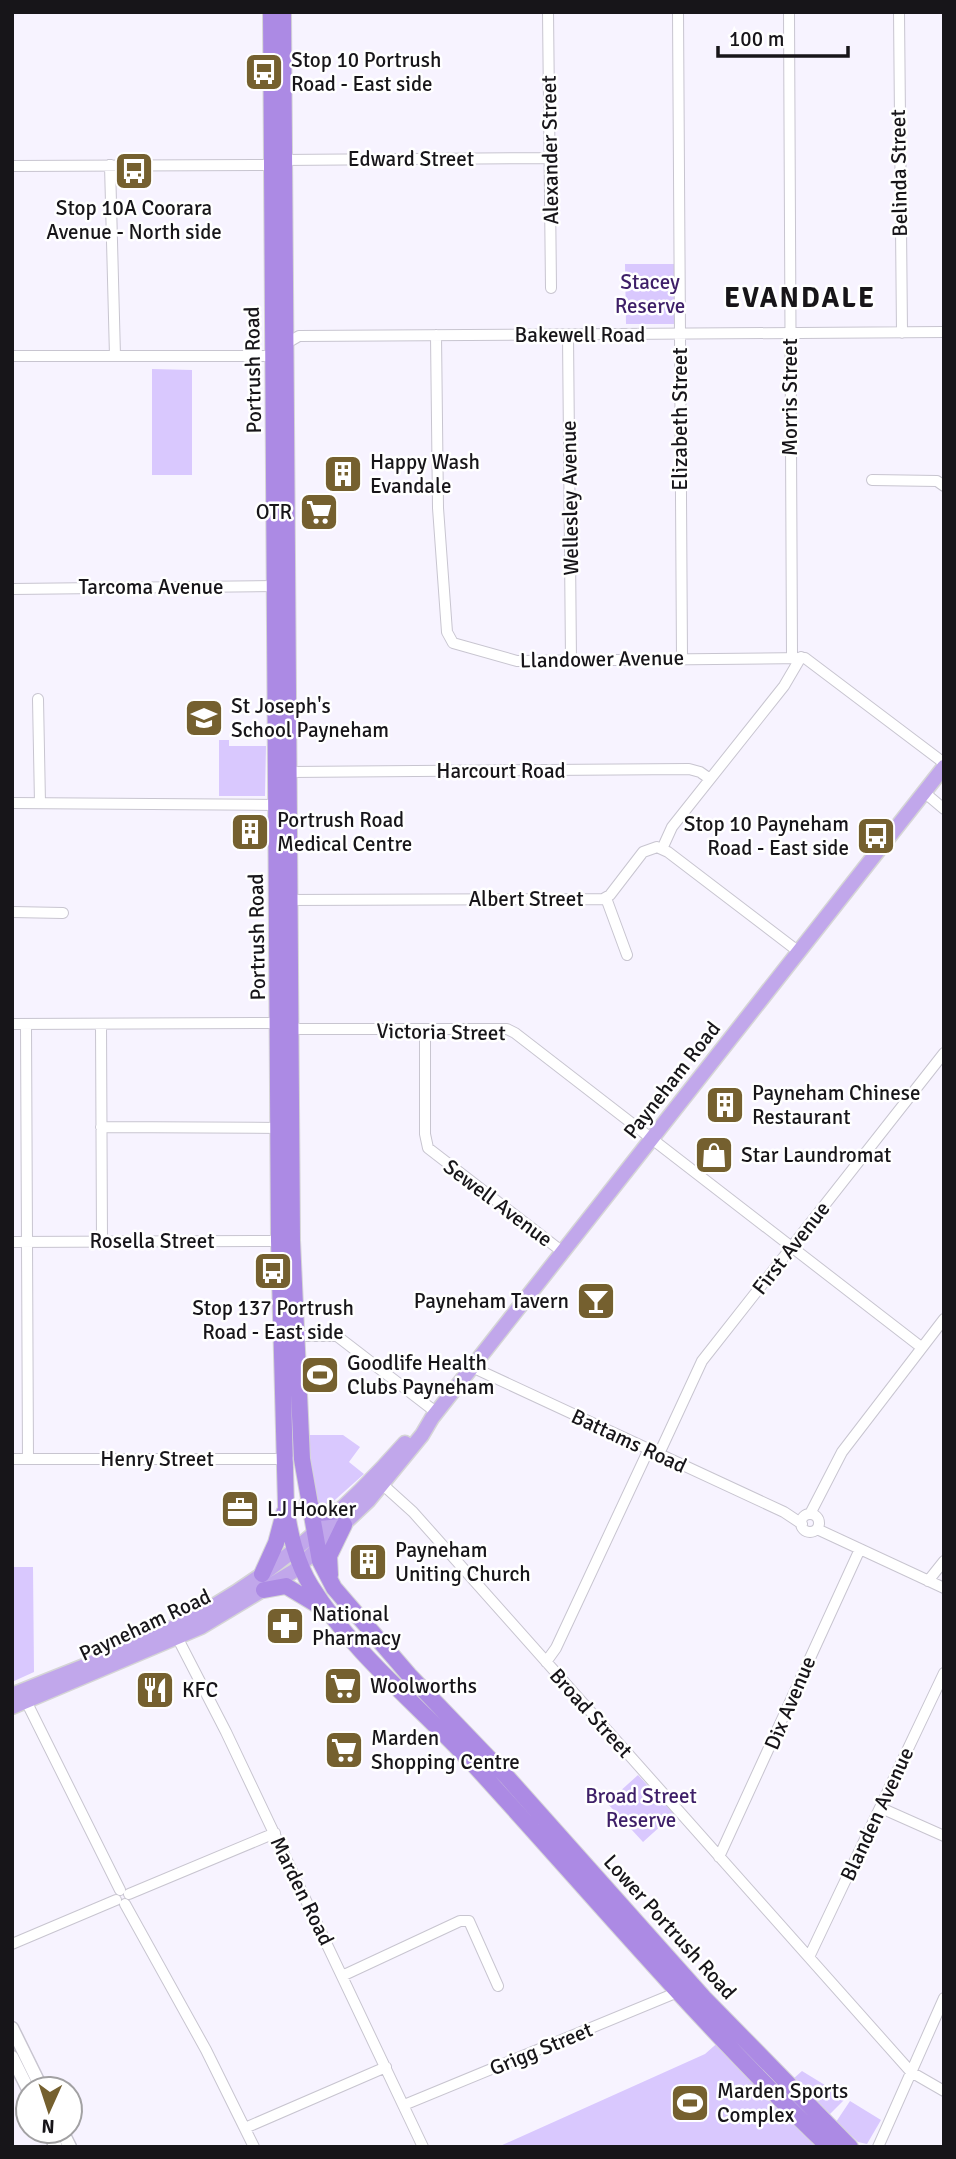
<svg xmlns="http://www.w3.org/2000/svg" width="956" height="2159" font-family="Signika,sans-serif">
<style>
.green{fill:#d9c8fe}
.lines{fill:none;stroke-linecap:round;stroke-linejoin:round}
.minor-casing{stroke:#c8c5d0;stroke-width:12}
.secondary-casing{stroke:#c8c5d0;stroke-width:15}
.primary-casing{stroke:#d5d5d6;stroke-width:17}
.trunk-casing{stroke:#d5d5d6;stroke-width:18}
.minor{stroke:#fff;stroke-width:10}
.secondary{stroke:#fff;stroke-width:12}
.primary{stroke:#c1a7eb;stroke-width:14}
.trunk{stroke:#ac8ae4;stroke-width:16}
.labels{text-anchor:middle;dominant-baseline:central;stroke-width:5;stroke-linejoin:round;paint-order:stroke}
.poi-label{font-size:21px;fill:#171519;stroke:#fff;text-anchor:start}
.street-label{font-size:21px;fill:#171519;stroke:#fff}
.park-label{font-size:21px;fill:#3e1f68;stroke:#fff}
.district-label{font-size:28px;font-weight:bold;letter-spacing:2px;fill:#171519;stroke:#fff}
</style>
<rect width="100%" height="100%" fill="#f7f3ff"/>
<!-- green -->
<path class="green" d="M625,264h49l1,60h-49z
M152,369l40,1v105h-40z
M219,740h10v6h37l-1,50h-46z
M307,1435h36l17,12 -11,15 15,12 -37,33 -15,-4z
M12,1567h21l1,105 -22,10z
M638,1775l36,39 -31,28 -36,-39z
M722,2039l107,108h-331l207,-93z
M802,2071l44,27 -17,17 -36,-36z
M850,2101l31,19 -14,24 -9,-2 -22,-20z"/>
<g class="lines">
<!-- minor casing -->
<g class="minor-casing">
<path id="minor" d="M548,12l3,276
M678,12l4,646
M789,12l3,644
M899,12l3,321
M280,160l271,-2
M110,165l5,191
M12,166l265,-1
M436,335l2,173 9,124 6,11 64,18 288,-3 139,105
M568,335l3,325
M287,343l12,-7 645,-4
M12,356h261
M872,480l65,1 7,5
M12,589l266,-3
M38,699l2,104
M290,772l399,-3 11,3 10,7
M925,793l19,16
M12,803l265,2
M662,849l10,-22 112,-141 17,-29
M606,898l21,57
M284,900l319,-1 7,-4 33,-43 14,-5 11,5 131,100
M12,912l51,1
M12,1024l260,-1 27,6h208l8,4 406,314
M26,1024l2,435
M101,1024l1,218
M425,1030v104l3,14 136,105
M101,1127l182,1
M12,1242l269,-1
M294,1336h43l100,77
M474,1368l310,144 18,12
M658,1456l44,-95 242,-308
M12,1459h276
M382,1484l31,28 498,560 33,19
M801 1523a9 9 0 1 1 18 0a9 9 0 1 1-18 0Z
M810,1514l32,-62 102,-133
M817,1529l127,59
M928,1581l16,-20
M177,1637l49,95 197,415
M546,1662l10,-14 92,-197
M26,1701l94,189
M881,1808l63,28
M719,1857l141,-308
M129,1894l146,-61
M125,1904l81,146 48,97
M12,1944l104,-44
M810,1955l134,-282
M342,1976l118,-55h9l29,65
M404,2105l274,-113
M245,2128l141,-61
M878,2147l66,-149"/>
</g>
<!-- secondary casing -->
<g class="secondary-casing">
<path id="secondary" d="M12,2028l30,61
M12,2057l16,32
M48,2131l8,16
M62,2131l8,16"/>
</g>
<!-- primary casing -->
<g class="primary-casing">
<path id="primary" d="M12,1695c51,-21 103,-40 152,-63 93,-43 174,-113 241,-189
M12,1707l189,-80 93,-56 74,-70 54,-66 10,-17 512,-651"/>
</g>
<!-- trunk casing -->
<g class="trunk-casing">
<path id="trunk" d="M271,12l8,1229 7,265c3,26 11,58 25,80 43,69 110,121 164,180 117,128 228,261 354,381
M283,12l9,1228 10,219 18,102 14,27 75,87 98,102 197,221 146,149
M307,1504l11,9 21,-2
M262,1574l14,-31 8,-30
M330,1575l-1,-19 15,-31
M264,1590l22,-4 33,20"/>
</g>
<!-- minor -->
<use href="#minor" class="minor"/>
<!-- secondary -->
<use href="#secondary" class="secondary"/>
<!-- primary -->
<use href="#primary" class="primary"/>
<!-- trunk -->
<use href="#trunk" class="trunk"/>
</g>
<!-- icons -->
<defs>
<g id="bus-square" transform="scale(2.0125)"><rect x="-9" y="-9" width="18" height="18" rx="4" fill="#75602f" stroke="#fff"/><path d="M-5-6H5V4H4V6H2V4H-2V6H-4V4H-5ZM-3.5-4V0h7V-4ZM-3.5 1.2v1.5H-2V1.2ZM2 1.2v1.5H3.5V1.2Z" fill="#fff"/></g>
<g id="building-square" transform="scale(2.0125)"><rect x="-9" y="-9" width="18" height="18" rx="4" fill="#75602f" stroke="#fff"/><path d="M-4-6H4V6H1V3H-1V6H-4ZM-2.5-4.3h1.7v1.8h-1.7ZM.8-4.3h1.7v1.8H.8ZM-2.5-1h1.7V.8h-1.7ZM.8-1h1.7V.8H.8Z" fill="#fff"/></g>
<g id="supermarket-square" transform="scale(2.0125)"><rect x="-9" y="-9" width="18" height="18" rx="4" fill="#75602f" stroke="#fff"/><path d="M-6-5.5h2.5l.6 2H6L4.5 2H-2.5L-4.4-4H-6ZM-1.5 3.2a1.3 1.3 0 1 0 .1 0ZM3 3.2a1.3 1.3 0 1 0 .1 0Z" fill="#fff"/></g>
<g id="school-square" transform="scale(2.0125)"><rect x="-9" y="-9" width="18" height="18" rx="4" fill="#75602f" stroke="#fff"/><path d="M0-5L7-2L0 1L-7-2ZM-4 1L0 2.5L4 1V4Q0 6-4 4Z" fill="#fff"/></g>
<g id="shop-square" transform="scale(2.0125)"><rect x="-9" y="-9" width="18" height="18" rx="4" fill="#75602f" stroke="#fff"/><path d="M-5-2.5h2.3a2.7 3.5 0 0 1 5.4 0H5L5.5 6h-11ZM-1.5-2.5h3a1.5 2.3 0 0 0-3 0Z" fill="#fff"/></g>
<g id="bar-square" transform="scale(2.0125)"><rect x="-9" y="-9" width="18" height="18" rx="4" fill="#75602f" stroke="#fff"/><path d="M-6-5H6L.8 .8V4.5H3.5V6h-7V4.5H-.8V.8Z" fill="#fff"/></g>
<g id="stadium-square" transform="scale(2.0125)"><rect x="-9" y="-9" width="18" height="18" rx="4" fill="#75602f" stroke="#fff"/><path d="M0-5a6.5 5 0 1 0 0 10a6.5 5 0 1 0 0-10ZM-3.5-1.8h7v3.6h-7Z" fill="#fff"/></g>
<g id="office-square" transform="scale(2.0125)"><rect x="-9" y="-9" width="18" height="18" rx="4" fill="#75602f" stroke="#fff"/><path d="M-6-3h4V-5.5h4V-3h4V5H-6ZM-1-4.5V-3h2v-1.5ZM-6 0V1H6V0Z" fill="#fff"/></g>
<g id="pharmacy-square" transform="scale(2.0125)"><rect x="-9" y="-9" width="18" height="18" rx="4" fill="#75602f" stroke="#fff"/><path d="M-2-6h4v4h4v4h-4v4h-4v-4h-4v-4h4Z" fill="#fff"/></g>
<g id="restaurant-square" transform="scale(2.0125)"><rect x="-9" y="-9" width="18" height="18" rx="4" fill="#75602f" stroke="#fff"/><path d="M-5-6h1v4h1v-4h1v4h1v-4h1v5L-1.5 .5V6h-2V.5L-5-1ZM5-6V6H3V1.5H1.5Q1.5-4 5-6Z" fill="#fff"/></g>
</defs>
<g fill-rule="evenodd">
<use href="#bus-square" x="264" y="72"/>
<use href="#bus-square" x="134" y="171"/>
<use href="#building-square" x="343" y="474"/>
<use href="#supermarket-square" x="319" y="512"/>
<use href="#school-square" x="204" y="718"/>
<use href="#building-square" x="250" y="832"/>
<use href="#bus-square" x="876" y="836"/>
<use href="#building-square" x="725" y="1105"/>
<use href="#shop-square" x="714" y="1155"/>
<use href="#bus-square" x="273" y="1271"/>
<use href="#bar-square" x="596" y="1301"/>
<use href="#stadium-square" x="320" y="1375"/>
<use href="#office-square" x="240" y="1509"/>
<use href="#building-square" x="368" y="1562"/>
<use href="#pharmacy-square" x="285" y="1626"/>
<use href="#supermarket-square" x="343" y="1686"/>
<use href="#restaurant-square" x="155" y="1690"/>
<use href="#supermarket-square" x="344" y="1750"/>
<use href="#stadium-square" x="690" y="2103"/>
</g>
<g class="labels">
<!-- poi labels -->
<g class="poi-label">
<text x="291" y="60">Stop 10 Portrush<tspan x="291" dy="24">Road - East side</tspan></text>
<text x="134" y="208" text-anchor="middle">Stop 10A Coorara<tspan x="134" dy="24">Avenue - North side</tspan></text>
<text x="370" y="462">Happy Wash<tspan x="370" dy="24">Evandale</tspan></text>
<text x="292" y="512" text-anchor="end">OTR</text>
<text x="231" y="706">St Joseph's<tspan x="231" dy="24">School Payneham</tspan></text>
<text x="277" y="820">Portrush Road<tspan x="277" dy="24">Medical Centre</tspan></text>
<text x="849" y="824" text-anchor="end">Stop 10 Payneham<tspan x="849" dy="24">Road - East side</tspan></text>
<text x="752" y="1093">Payneham Chinese<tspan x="752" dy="24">Restaurant</tspan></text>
<text x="741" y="1155">Star Laundromat</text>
<text x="569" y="1301" text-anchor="end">Payneham Tavern</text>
<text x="273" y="1308" text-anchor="middle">Stop 137 Portrush<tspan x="273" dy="24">Road - East side</tspan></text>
<text x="347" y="1363">Goodlife Health<tspan x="347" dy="24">Clubs Payneham</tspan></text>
<text x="267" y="1509">LJ Hooker</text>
<text x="395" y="1550">Payneham<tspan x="395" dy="24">Uniting Church</tspan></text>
<text x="312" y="1614">National<tspan x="312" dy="24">Pharmacy</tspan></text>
<text x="370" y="1686">Woolworths</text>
<text x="182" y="1690">KFC</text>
<text x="371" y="1738">Marden<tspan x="371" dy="24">Shopping Centre</tspan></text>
<text x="717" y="2091">Marden Sports<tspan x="717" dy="24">Complex</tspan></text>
</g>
<!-- street labels -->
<g class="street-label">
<text transform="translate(550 150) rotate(-91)">Alexander Street</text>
<text x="411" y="159">Edward Street</text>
<text transform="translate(899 173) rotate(-91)">Belinda Street</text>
<text x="580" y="335">Bakewell Road</text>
<text transform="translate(253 370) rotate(-91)">Portrush Road</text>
<text transform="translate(790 397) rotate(-90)">Morris Street</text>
<text transform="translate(680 419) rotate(-90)">Elizabeth Street</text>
<text transform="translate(570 498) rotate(-91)">Wellesley Avenue</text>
<text x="151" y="587">Tarcoma Avenue</text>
<text transform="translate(602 659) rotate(-1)">Llandower Avenue</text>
<text x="501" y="771">Harcourt Road</text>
<text x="526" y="899">Albert Street</text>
<text transform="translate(257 937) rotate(-91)">Portrush Road</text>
<text transform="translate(441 1032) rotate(1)">Victoria Street</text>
<text transform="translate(672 1080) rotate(-52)">Payneham Road</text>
<text transform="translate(498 1203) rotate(37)">Sewell Avenue</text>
<text x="152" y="1241">Rosella Street</text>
<text transform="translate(791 1248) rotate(-52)">First Avenue</text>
<text transform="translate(629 1441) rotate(25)">Battams Road</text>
<text x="157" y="1459">Henry Street</text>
<text transform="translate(145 1625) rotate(-25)">Payneham Road</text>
<text transform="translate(790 1703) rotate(-67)">Dix Avenue</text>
<text transform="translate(591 1713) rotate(48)">Broad Street</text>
<text transform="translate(877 1814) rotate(-65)">Blanden Avenue</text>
<text transform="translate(302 1891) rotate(64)">Marden Road</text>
<text transform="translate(670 1927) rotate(48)">Lower Portrush Road</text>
<text transform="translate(541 2049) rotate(-22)">Grigg Street</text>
</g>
<!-- park labels -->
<g class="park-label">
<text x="650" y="282">Stacey<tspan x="650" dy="24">Reserve</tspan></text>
<text x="641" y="1796">Broad Street<tspan x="641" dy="24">Reserve</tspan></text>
</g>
<!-- district labels -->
<g class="district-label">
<text x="800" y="298">EVANDALE</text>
</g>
</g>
<!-- border -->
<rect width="956" height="2159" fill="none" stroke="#171519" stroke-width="28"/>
<!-- north arrow -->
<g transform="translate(49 2110) rotate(183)"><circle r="33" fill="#ffffff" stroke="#a2a1a3" stroke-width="2"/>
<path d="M0-5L12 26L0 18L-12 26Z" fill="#75602f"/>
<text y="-10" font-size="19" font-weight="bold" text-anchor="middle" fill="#171519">N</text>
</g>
<!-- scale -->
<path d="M718 46v10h130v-10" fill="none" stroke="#171519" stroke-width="3.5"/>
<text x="729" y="46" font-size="21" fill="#171519" stroke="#ffffff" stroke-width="5" paint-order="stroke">100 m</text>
</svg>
